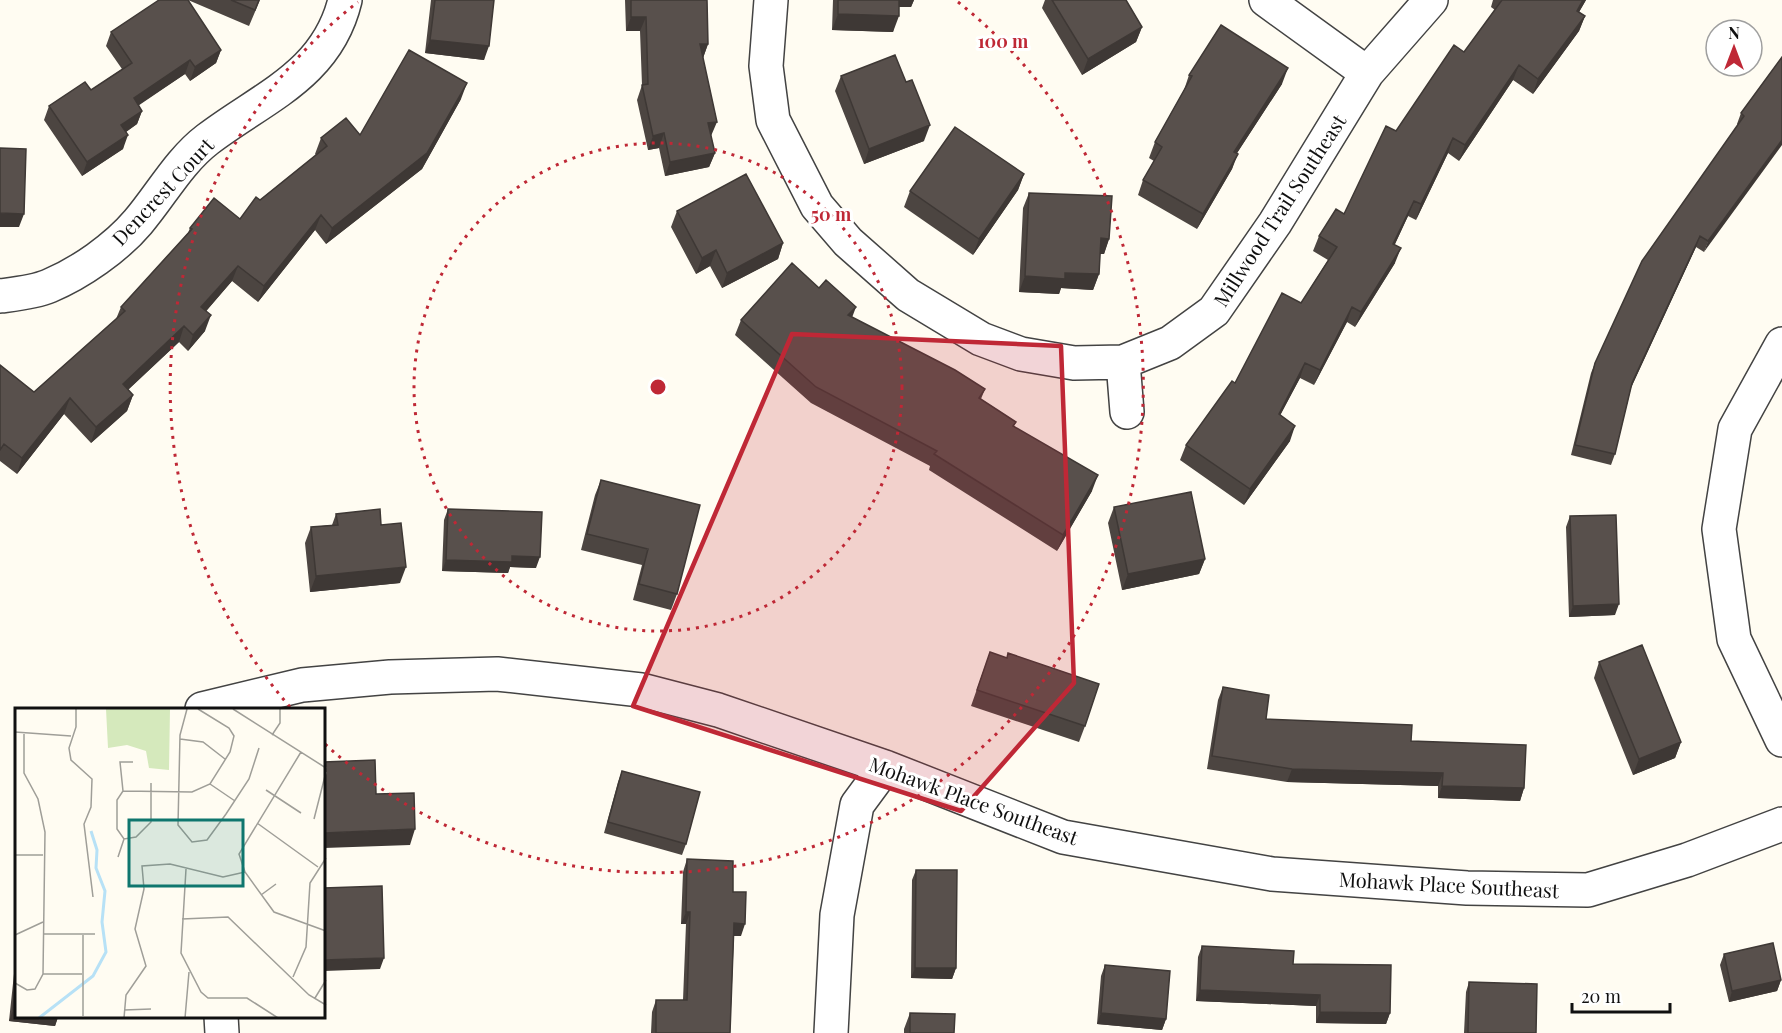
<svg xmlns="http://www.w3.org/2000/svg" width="1782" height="1033" font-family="'Playfair Display',serif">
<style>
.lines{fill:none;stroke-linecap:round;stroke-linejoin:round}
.minor-casing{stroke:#434343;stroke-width:36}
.minor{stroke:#fff;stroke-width:33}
.wall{fill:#4c4541}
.shaded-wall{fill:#3e3835}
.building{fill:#58504c;stroke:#3e3835;stroke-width:1.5}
.marked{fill:#bf2836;fill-opacity:0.2;stroke:#bf2836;stroke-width:4.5;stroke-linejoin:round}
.ring{fill:none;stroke:#bf2836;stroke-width:3;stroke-dasharray:3 6}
.labels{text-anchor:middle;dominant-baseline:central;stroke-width:6;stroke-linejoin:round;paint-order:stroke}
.street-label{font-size:20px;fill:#101010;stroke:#fff}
.inset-river{fill:none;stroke:#b7e1f6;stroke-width:3}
.inset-road{fill:none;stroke:#9f9e98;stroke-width:1.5}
.view{fill:#0f766e;fill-opacity:0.15;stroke:#0f766e;stroke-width:3}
.inset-edge{fill:none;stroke:#101010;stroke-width:3}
.centre{fill:#bf2836;stroke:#fff;stroke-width:3}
.ring-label{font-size:18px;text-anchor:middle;font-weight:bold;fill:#bf2836;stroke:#fff;stroke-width:6;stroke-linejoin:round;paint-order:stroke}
</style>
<rect width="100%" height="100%" fill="#fffcf2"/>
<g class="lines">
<!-- minor casing -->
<g class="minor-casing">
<path id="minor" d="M771,0l-5,66 7,54 44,86 31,36 60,53 73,44 40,15 53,9 49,-1 47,-19 44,-32 61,-88 92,-150 64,-73
M1266,0l101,73
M0,296c15,-2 35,-4 49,-10 31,-13 67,-38 89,-64 23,-27 41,-61 70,-83 55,-42 119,-64 137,-139
M1782,344l-47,85 -16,100 15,110 48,101
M1123,362l4,50
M202,709l100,-24 88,-8 107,-3 144,16 77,20 167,57 178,70 209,37 195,14 121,2 99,-30 95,-36
M221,1016l1,17
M831,1033l6,-118 20,-110 28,-38"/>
</g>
<!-- minor -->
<use href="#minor" class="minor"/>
</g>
<!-- wall -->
<path class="wall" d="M188,0h72l-11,26z
M431,0h63l-10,60 -59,-7z
M625,0h82l1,44 -5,14 8,78 4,17 -6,14 -44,9 -6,-28 -11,2 -11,-50 5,-15 -2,-54h-14z
M833,0h81l-3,7h-12l-6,25 -61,-2z
M1045,0h81l16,27 -6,15 -54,33 -40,-67z
M1493,0h93l-7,12 6,4 -6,15 -46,63 -20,-14 -54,81 -11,-8 -32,67 -8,-4 -13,28v19l-40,64 -8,-5 -33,63 -14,-7 -20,37 10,26 -46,64 -64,-45 6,-15 49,-62 66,-80 27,-43 -15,-9 6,-15 25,-22 52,-83 68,-79 31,-42 -4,-3z
M111,32l110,18 -5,13 -26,18 -5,-7 -47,31 4,6 -5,13 -11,8 -3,17 -41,27 -38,-56 5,-14 42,-16 31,-21 -16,-23z
M1782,57l-78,195 -8,-5 -65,141 -16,66 -4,11 -40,-10 20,-82 4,-10 143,-238 -1,-1 4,-11z
M1189,75l93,9 -45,69 -5,16 -35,60 -59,-34 5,-15 11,-19 -5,-3 6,-16 29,-52z
M841,76l83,65 -60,23 -29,-73z
M461,99l-39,70 -96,75 -11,-14 -57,72 -26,-21 -26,30 -1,20 -17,20 -9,-9 -51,48 5,5 -6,16 -36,32 -27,-29 -47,60 -17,-13v-96l34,27 82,-73 5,-12 67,-74 2,-5 50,-9 20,-19 56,-45 -1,-1 6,-16 39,-3z
M1024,174l-6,16 -45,65 -69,-48 6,-16z
M1029,193l80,46 -5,15h-4l-1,20 -6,16 -32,-2 -2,6 -40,-2 4,-84z
M677,211l106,32 -5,16 -56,29 -12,-22 -14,8 -25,-47z
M819,288l33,29 133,72 -4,10 35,23 -2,4 78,65 -35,60 -128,-81 1,-4 -119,-63 -76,-68 6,-15z
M601,480l76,114 -6,16 -38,-10 9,-35 -61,-15 14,-55z
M1114,507l91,52 -6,15 -77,16 -14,-67z
M448,509l88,59 -26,-1 -2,6 -66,-2 2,-51z
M336,514l45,11 19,58 -90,9 -5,-49 6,-16 21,-2z
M1570,516l45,99 -46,2 -3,-90z
M990,652l95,74 -6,16 -108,-36z
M1599,662l82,80 -6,16 -42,17 -39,-97z
M1223,687l43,32 145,22 113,47 -4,13 -82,-3v-12l-151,-4 -80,-13 11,-69z
M622,771l64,73 -4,11 -78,-22 14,-51z
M687,859l46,33 8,44h-7l-4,97h-79l1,-21 4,-12h27l3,-76h-5l2,-52z
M916,870l40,98 -4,11 -41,-1 1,-98z
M1202,946l188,67 -4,11 -70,-1v-17l-120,-5 2,-44z
M1724,954l57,26 -4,11 -48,11 -9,-37z
M16,955v62h42l-3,9 -46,-5z
M1105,965l61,54 -4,11 -65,-6 4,-48z
M1469,982l67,51h-72l2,-41z
M910,1013l44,20h-50v-4z"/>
<!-- shaded-wall -->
<path class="shaded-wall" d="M896,0h18l-3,7h-17z
M1583,0h3l-15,26 6,-15z
M838,14l61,2 -6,16 -61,-2z
M1585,16l-6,15 -46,63 5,-15z
M631,17h15l-6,14h-14z
M1142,27l-6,15 -54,33 6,-16z
M430,40l59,6 -5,14 -59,-7z
M700,44h8l-5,14z
M221,50l-5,13 -26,18 5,-14z
M190,60l-5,14 -56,38 5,-14z
M1519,65l-6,15 -54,81 6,-16z
M1288,68l-6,16 -54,83 6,-15z
M467,83l-6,16 -39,70 -96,75 6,-16z
M142,111l-5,13 -21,15 5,-14z
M717,122l-6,14 -3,-13z
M930,125l-6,16 -60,23 5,-15z
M664,133l-5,15 -11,2 5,-14z
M128,135l-5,14 -41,27 5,-14z
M1453,138l-5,15 -32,67 5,-16z
M1782,140v5l-78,107 4,-11z
M715,153l-6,14 -44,9 5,-14z
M1238,154l-6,15 -35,60 6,-15z
M1024,174l-6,16 -45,65 6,-16z
M1414,201l-6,15 -20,43 5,-15z
M0,213l24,1 -5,13h-19z
M321,215l-6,15 -57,72 6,-16z
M1700,236l-4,11 -68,147 4,-11z
M1101,238l8,1 -5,15h-9z
M783,243l-5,16 -56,29 5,-15z
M1401,248l-6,15 -40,64 6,-15z
M716,250l-6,16 -14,8 6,-16z
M238,266l-6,15 -36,42 5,-16z
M1065,273l34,1 -6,16 -32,-2 -2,6 -40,-2 6,-16z
M856,307l-6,16 -2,-8z
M1352,307l-5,15 -33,63 6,-15z
M211,315l-6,16 -17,20 5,-16z
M184,326l-5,16 -62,58 6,-16z
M1305,363l-5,15 -27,51 6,-15z
M133,395l-6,16 -36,32 5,-16z
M70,398l-6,16 -47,60 5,-16z
M1295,426l-5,15 -46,64 6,-16z
M1098,475l-6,16 -35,60 6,-16z
M512,556l28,1 -4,11 -26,-1 -2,6 -66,-2 4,-11z
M1205,559l-6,15 -77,16 6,-16z
M406,567l-6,16 -90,9 6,-16z
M1619,604l-4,11 -46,2 4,-11z
M1681,742l-6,16 -42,17 6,-16z
M1292,769l151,4 -5,13 -151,-4z
M1442,786l82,2 -4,13 -82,-3z
M415,829l-5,16 -86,3v-15z
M686,912h4l-4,12h-5z
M734,923l11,1 -4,12h-11z
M384,958l-4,11 -56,2v-11z
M915,968h41l-4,11 -41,-1z
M1781,980l-4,11 -48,11 3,-11z
M1200,990l120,5 -4,11 -120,-5z
M13,1010l3,1v6h42l-3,9 -46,-5z
M1320,1012l70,1 -4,11 -70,-1z
M1101,1013l65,6 -4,11 -65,-6z"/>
<!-- building -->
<path class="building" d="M159,0h29l33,50 -26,17 -5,-7 -56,38 8,13 -21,14 7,10 -41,27 -38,-56 36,-24 6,8 41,-27 -21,-31z
M231,0h28l-4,10z
M435,0h59l-5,46 -59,-6z
M631,0h76l1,44h-8l17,78 -9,1 7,30 -45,9 -6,-29 -11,3 -11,-51 6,-1 -2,-67h-15z
M838,0h61v16l-61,-2z
M1052,0h74l16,27 -54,32z
M1502,0h81l-6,11 8,5 -47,63 -19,-14 -54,80 -12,-7 -32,66 -7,-3 -21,43 8,4 -40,64 -9,-5 -32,63 -15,-7 -26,51 16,12 -45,63 -64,-44 46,-64 3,2 47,-90 19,10 36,-56 -18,-11 17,-27 8,5 42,-88 10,5 58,-86 10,7z
M1221,25l67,43 -54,84 4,2 -35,60 -60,-34 19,-33 -7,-5 37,-66 -3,-1z
M409,50l58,33 -40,70 -95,75 -11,-13 -57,71 -26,-20 -37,41 10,8 -18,20 -9,-9 -61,58 10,11 -37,32 -26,-29 -48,60 -18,-14 -4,6v-85l34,27 91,-81 -4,-4 71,-78 -2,-1 24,-30 26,21 16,-22 4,3 67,-54 -6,-8 25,-20 14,17z
M895,55l11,27 6,-2 18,45 -61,24 -28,-73z
M1782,57v83l-74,101 -8,-5 -68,147 -17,71 -40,-9 20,-82 47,-102 102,-145 -3,-3z
M955,127l69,47 -45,65 -69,-48z
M0,148l26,1 -2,65 -24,-1z
M746,174l37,69 -56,30 -11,-23 -14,8 -25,-47z
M1029,193l83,3 -3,43 -8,-1 -2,36 -34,-1v6l-40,-3z
M792,263l27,25 7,-8 30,27 -8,8 107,55 30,19 -6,9 37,24 -3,4 85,49 -35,60 -129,-81 3,-3 -121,-64 -75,-67z
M601,480l99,25 -23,89 -38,-10 9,-35 -61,-15z
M1191,492l14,67 -77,15 -14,-67z
M380,509l1,16 20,-2 5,44 -90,9 -5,-49 27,-2 -2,-11z
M448,509l94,3 -2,45 -28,-1v6l-66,-2z
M1616,515l3,89 -46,2 -3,-90z
M1642,645l39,97 -42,17 -40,-97z
M990,652l17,6 1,-5 91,31 -14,42 -108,-36z
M1223,687l46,8 -3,24 146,6 -1,16 115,4 -2,43 -82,-2 1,-13 -151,-4 -80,-13z
M375,760l1,34 38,-1 1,36 -91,4v-71z
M622,771l78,21 -14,52 -78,-22z
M687,859l46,2v31h13l-1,32 -11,-1 -4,110h-74v-33h31l3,-88h-4z
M916,870h41l-1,98h-41z
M382,886l2,72 -60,2v-72z
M1773,943l8,37 -49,11 -8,-37z
M1202,946l92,5 -1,13 98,1 -1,48 -70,-1v-17l-120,-5z
M1105,965l65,6 -4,48 -65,-6z
M16,980v31l-3,-1z
M1469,982l68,2 -1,49h-68z
M910,1013l45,1 -1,19h-44z"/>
<!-- marked area -->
<path class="marked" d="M792,334l269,12 13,337 -113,128 -328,-105z"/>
<!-- distance rings -->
<g class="ring">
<circle cx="658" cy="387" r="244"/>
<path d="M290 707A488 488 0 0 1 358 2M958 2A488 488 0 1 1 325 744"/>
</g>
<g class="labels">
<!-- street labels -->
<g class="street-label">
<text transform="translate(162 191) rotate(-47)">Dencrest Court</text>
<text transform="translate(1279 210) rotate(-57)">Millwood Trail Southeast</text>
<text transform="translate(974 800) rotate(20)">Mohawk Place Southeast</text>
<text transform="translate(1449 884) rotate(3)">Mohawk Place Southeast</text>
</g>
</g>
<!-- overview -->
<g transform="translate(15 708)">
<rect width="310" height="310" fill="#fffcf2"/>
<path d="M91,1h64l-1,61 -20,-2 -3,-17 -19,-6 -19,3z" fill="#d5e9bc"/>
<path class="inset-river" d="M24,310l54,-42 13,-24 -4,-30 3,-31 -9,-23 1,-18 -6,-19"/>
<path class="inset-road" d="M61,1v18l-7,21 2,12 21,19 -1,28 -7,17 9,73M172,1l-7,26 -2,90 14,17 15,-2 19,-26 23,-35 10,-31M218,1l93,59M0,24l56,4M257,27l8,-12v-14M165,31l23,3 22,17M286,44l-62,102 6,18 29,40 52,19M118,54h-13l3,29 -6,9v29l7,10 12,-2 15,-15v-39M195,76l25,17M251,82l35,23M108,83l69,1 18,-8 20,-32 4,-16 -5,-8 -31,-19M299,111l12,-47M242,115l61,44M0,147h28M103,149l6,-18M171,161l-5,84 20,39 7,6h39l31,20M246,187l15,-11M167,211l46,-2 81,78 17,10M28,226h52M0,227l28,-13M68,227v81M28,266h39M278,269l13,-30 4,-64 16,-25M0,275l12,7 8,-1 8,-15 2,-142 -7,-33 -14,-26v-41M300,290l11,-18M109,302l27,-1M109,310l2,-23 20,-29 -11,-37 9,-40 -2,-23 28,-2 53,13 22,-5M170,310l4,-46"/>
<path class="view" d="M114,112h114v66h-114z"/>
<rect width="310" height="310" class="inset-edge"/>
</g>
<circle cx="658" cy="387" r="9" class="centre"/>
<g class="ring-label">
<text x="1003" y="48">100 m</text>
<text x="831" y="221">50 m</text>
</g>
<!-- north arrow -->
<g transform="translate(1734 48)"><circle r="28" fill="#ffffff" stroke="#9f9f9f" stroke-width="1.5"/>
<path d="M0-4.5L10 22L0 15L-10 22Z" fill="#bf2836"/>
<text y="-9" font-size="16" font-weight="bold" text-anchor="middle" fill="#101010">N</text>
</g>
<!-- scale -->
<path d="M1572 1003v9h98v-9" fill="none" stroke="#101010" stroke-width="3"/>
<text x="1581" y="1003" font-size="18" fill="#101010" stroke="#ffffff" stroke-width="4.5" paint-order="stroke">20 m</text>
</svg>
